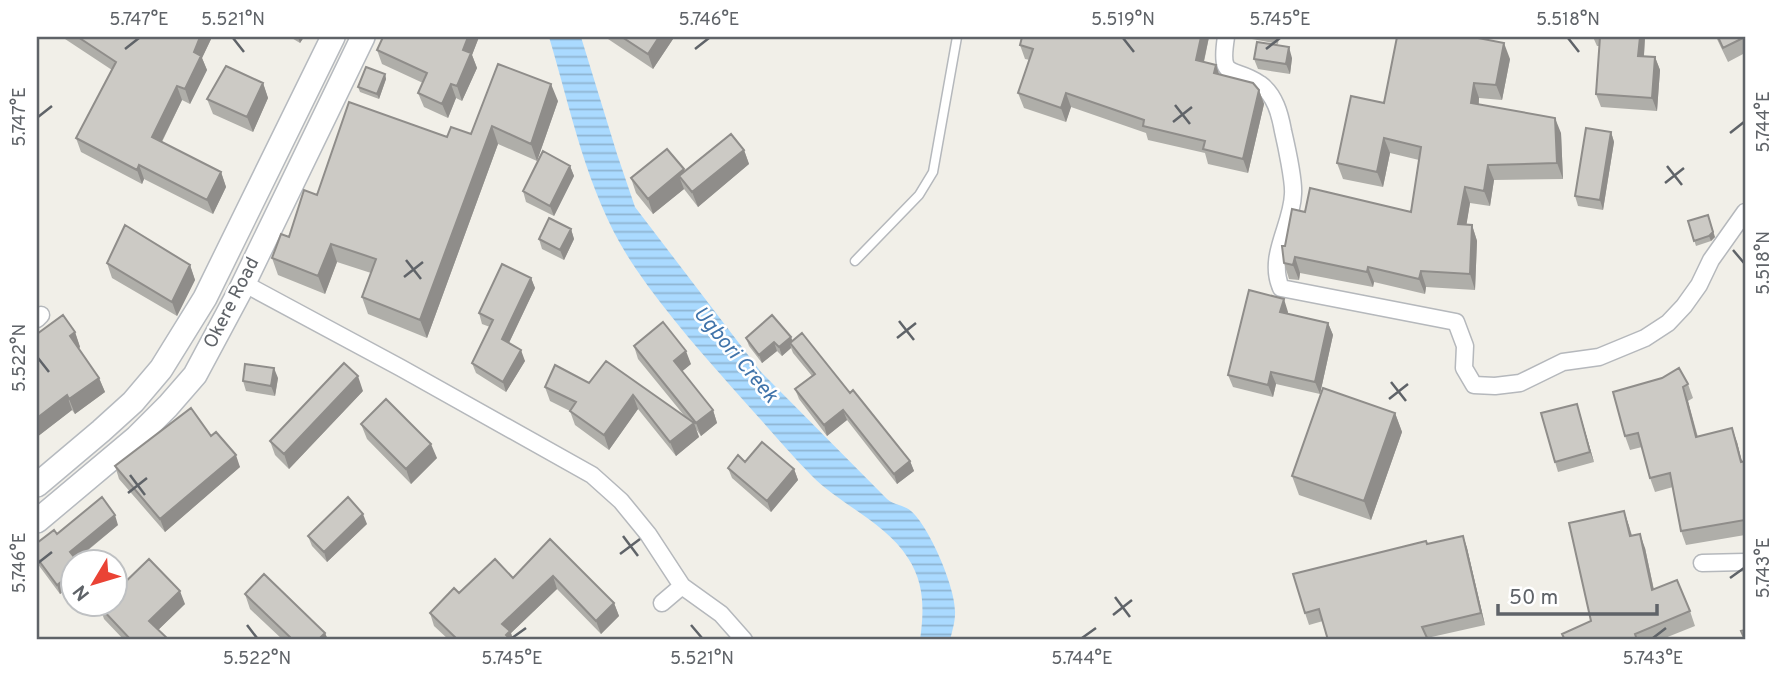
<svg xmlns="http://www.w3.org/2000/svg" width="1782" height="677" font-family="Overpass,sans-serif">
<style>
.water{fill:url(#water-rules)}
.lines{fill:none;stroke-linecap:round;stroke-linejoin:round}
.service-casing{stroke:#b5b8bc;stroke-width:11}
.minor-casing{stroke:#b5b8bc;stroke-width:19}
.secondary-casing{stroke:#b6babf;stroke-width:26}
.service{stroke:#fff;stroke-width:8}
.minor{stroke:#fff;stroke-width:16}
.secondary{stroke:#fff;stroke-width:23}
.wall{fill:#afaea9}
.shaded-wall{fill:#8f8d8a}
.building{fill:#cccac5;stroke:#8f8d8a;stroke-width:2}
.ticks{fill:none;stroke:#5f6368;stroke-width:2.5}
.labels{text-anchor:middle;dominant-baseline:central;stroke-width:5;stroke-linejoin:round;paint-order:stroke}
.street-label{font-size:19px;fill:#5f6368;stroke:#fff}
.water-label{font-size:21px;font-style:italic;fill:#4174aa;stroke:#fff}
.neatline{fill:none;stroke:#5f6368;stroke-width:2.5}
.ticks-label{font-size:18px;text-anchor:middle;fill:#5f6368}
</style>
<defs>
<pattern id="water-rules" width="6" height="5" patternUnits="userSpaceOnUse" patternTransform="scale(1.75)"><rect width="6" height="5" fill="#aadaff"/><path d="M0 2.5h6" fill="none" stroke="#8eb4d2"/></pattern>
</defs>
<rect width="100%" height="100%" fill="#f1efe8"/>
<!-- water -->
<path class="water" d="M549,37h32l36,117 18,53 126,165 126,127c7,6 17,6 24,12 18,15 46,79 44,103 0,8 -3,18 -5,26h-30c4,-29 5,-56 -12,-82 -22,-35 -67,-53 -96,-82 -24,-24 -45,-50 -68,-75 -37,-42 -76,-85 -108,-132 -48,-70 -63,-152 -87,-232z"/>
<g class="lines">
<!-- service casing -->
<g class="service-casing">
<path id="service" d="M855,261l64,-66 14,-23 24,-135"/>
</g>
<!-- minor casing -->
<g class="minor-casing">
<path id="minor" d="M1226,37c-7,45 6,28 34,47 15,11 20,30 23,47 3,13 11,51 10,63 -1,32 -26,62 -12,94l175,34 9,24 -1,22 10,17 21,1 25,-3 43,-21 36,-5 46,-19 23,-15 16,-17 15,-21 12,-25 34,-48
M243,283l158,85 191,107 29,26 27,33 34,52 -20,17
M37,319l4,-4
M1702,563l43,-1
M682,586l39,28 23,26"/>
</g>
<!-- secondary casing -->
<g class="secondary-casing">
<path id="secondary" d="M37,485l64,-54 32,-29 28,-33 44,-71 128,-261
M37,521l100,-84 31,-31 27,-31 45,-84 123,-254"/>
</g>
<!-- service -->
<use href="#service" class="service"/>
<!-- minor -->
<use href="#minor" class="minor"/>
<!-- secondary -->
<use href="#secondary" class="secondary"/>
</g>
<!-- wall -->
<path class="wall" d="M62,37h150l-10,21 5,12 -17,34 -8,-4 -20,42 59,30 5,15 -13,27 -69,-35 -2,5 -61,-32 -5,-14 36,-68z
M290,37h14l-4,6z
M383,37h96l-7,18 5,13 -15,33 -6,-3 -8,20 -24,-11 -6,-14 5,-10 -41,-19 -5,-14z
M605,37h67l1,2 -20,30z
M1209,37l-5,25 16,13 39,15 5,14 -16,69 -40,-9 -3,-11 -57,-13 -2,-7 -75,-26 -5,15 -42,-14 -6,-15 12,-33 -5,-1 -5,-14z
M1251,37h28l-1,7 -26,-5z
M1593,37h52l-1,19 11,1 5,13 -3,41 -56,-4 -5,-13 4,-48h-3z
M1716,37h29v16l-17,9z
M1292,58l-2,16 -32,-5 -4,-10z
M1510,59l-8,41 -23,-2v6l82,29 2,46 -69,1 -4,26 -20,-3 -4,22h6l5,16 -2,49 -49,-3 -1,7 -51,-12 -1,5 -73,-14 -1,7 -10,-1 -5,-16 1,-17 20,-34h106l8,-52 -29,-7 -7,34 -40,-8 -6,-16 47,-60z
M385,74l1,5 -7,20 -19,-7 -2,-5z
M263,83l5,15 -15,34 -40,-18 -6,-15z
M558,101l-21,60 -39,-17 -71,194 -59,-24 -6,-17 9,-24 -34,-11 -12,32 -47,-19 -6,-17 17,-21 28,-42 130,-58 24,-3z
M1611,132l3,10 -11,68 -25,-4 -3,-10z
M744,150l5,14 -51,43 -14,-18 -31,25 -17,-21 -5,-15 54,-7z
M570,166l4,10 -20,40 -28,-14 -3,-11z
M1688,221l27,16 -4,4 -15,5z
M571,229l3,10 -10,21 -22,-11 -3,-10z
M107,263l83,2 5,15 -18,36 -65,-38z
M531,278l4,10 -26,55 16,18 -19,31 -30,-19 -4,-10 18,-36 -8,-3 -3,-11z
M1288,312v2l40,9 5,12 -13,59 -44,-10 -3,13 -40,-10 -5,-12z
M75,332l5,15 -1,2 20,29 6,14 -30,22 -3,-4 -35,27z
M791,337l1,4 58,52 60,68 4,10 -17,13 -50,-64 -20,16 -28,-37 -4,-10 17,-13 -19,-23 -2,-5 -9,8 -5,-5 -15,12 -13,-17 -3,-8z
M634,346l57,18 -9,7 31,39 4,13 -16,13 -5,-7 3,8 -23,19 -38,-47 -29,41 -34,-25 -5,-14 -20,-10 -5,-14 44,-4 17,-22 81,58 -49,-60z
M278,378l-3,18 -29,-5 -3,-10z
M1662,378l26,6 5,14 -5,3 10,36 39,5 5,19h3v74l-59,10 -5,-14 -8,-44 -18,5 -5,-14 -8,-31 -12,3 -5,-14z
M363,391l-74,78 -14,-14 -5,-14z
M1395,413l7,19 -31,88 -72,-25 -7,-19z
M1580,414l14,48 -36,10 -3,-10z
M361,424l76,34 -26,26 -44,-45z
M211,436l29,31 -75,65 -46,-53 -4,-13z
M728,468l66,1 4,11 -27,32 -39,-34z
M1624,511l8,24 13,13 9,42 36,21 5,15 -35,14h-95l26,-19z
M367,524l-40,38 -15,-16 -4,-10z
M118,525l-44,37v22l-14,10 -23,-31v-20l20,-9z
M1463,536l4,12 18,77 -58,13 -104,-17 -14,4 -4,-12 122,-69z
M550,539l64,64 5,13 -18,18 -44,-45 -46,44 2,7h-64l-15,-14 -4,-13 29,-20 54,-15z
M245,594l80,39 3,7h-45l-33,-31z
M185,604l-27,26 11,10h-45l-20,-21 -4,-12z"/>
<!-- shaded-wall -->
<path class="shaded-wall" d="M200,37h12l-10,21 5,12 -17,34 -5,-15 9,-37z
M298,37h6l-4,6z
M468,37h11l-7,18 5,13 -15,33 -5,-15 6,-36z
M659,37h13l1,2 -20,30 -5,-15z
M1201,37h8l-8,37 -5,-14z
M1640,37h5l-2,32 -5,-13z
M1504,43l6,16 -8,41 -6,-15z
M1289,47l3,11 -2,16 -4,-10z
M1655,57l5,13 -3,41 -5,-13z
M1216,65l5,14 -7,-6z
M385,74l1,5 -7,20 -2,-5z
M263,83l5,15 -15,34 -6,-15z
M1474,83l5,15 -2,21 -6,-16z
M451,84l5,14 -8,20 -6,-14z
M551,84l7,17 -21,60 -6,-17z
M177,86l5,14 -25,51 -5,-14z
M1259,90l5,14 -16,69 -5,-14z
M1066,93l5,14 -5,15 -5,-14z
M1555,118l6,15 2,46 -6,-16z
M492,126l6,18 -71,194 -7,-18z
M1611,132l3,10 -11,68 -3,-10z
M1384,138l6,15 -7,34 -6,-15z
M744,150l5,14 -51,43 -6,-15z
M139,165l5,14 -2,5 -5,-14z
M1488,165l6,15 -4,26 -6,-15z
M570,166l4,10 -20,40 -4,-10z
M684,169l5,15 -10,-8 5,13 -31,25 -5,-15z
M221,172l5,15 -13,27 -6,-14z
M1465,187l5,16 -6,37 -6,-16z
M1710,221l5,16 -4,4 -2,-5z
M1472,225l5,16 -2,49 -5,-16z
M571,229l3,10 -10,21 -4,-10z
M331,244l6,18 -12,32 -7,-18z
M1295,257l5,16 -1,7 -6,-15z
M190,265l5,15 -18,36 -5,-14z
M1368,267l6,15 -1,5 -6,-15z
M1421,271l5,16 -1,7 -6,-15z
M531,278l4,10 -29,61 -4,-10z
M1284,299l4,13 -3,13 -5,-13z
M1328,323l5,12 -13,59 -5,-12z
M75,332l5,15 -5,4 -5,-15z
M791,337l3,8 -4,-2 1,5 -9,8 -3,-9z
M774,342l3,9 -15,12 -3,-8z
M521,350l4,11 -19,31 -3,-10z
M686,351l5,13 -12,10 -5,-13z
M274,368l4,10 -3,18 -4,-10z
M1271,372l5,12 -3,13 -5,-12z
M358,376l5,15 -74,78 -5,-15z
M99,378l6,14 -30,22 -6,-15z
M1683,387l5,14 13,50 -5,-14z
M67,395l5,15 -35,27v-19z
M633,395l5,14 -29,41 -5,-15z
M1577,404l3,10 14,48 -4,-10z
M713,410l4,13 -16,13 -5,-13z
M843,410l4,10 -20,16 -3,-11z
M1395,413l7,19 -31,88 -7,-19z
M694,423l5,14 -23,19 -6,-14z
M1732,428l5,14 8,33 -4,-13z
M431,444l6,14 -26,26 -5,-15z
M236,455l4,12 -75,65 -5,-13z
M910,461l4,10 -17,13 -3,-10z
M794,469l4,11 -27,32 -4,-11z
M1624,511l5,15 6,24 -5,-14z
M363,514l4,10 -40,38 -3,-10z
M115,515l3,10 -44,36 -4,-9z
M1640,534l5,14 12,57 -5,-15z
M1463,536l4,12 18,77 -4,-12z
M74,572v12l-14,10 -3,-9z
M553,576l4,13 -46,44 2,7h-5l-6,-16z
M180,591l5,13 -31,30 -5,-13z
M614,603l5,13 -18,18 -5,-13z
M325,633l3,7h-10z"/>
<!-- building -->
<path class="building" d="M78,37h122l-6,15 7,4 -16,33 -8,-3 -25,51 69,35 -14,28 -68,-35 -2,5 -61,-32 40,-76z
M383,37h85l-5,13 8,3 -14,33 -6,-2 -9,20 -24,-11 9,-20 -50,-23z
M622,37h37l-11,17z
M1022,37h179l-5,23 20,5 -2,8 39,10 6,7 -16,69 -40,-10 2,-8 -62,-15 1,-6 -78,-27 -5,15 -43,-15 15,-44 -13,-4z
M1397,37h76l31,6 -8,42 -22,-2 -3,20 84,15 2,45 -69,2 -4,26 -19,-4 -7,37 14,1 -2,49 -49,-3 -2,8 -51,-12 -1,5 -72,-15 -2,8 -9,-2 -2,-17h3l7,-37 13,3 5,-24 101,24 10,-65 -37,-9 -7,34 -40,-9 14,-67 33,7z
M1600,37h40l-2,19 17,1 -3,41 -56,-4z
M1718,37h27l-22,11z
M1257,42l32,5 -3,17 -32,-5z
M498,64l53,20 -20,60 -39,-18 -72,194 -58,-23 14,-38 -45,-15 -13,32 -46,-18 9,-24 8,3 15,-47 13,5 32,-93 98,35 4,-10 20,7z
M226,66l37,17 -16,34 -40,-18z
M366,67l19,7 -8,20 -19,-7z
M1586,128l25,4 -11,68 -25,-4z
M731,134l13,16 -52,42 -13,-16z
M667,149l17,20 -36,30 -17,-21z
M543,151l27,15 -20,40 -27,-15z
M1708,215l5,17 -4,4 -15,5 -6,-20z
M549,218l22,11 -11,21 -21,-11z
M125,225l65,40 -18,37 -65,-39z
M502,264l29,14 -29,61 19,11 -18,32 -31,-19 21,-43 -14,-7z
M1249,290l35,9 -4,13 48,11 -13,59 -44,-10 -3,13 -40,-10z
M63,315l12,17 -5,4 29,42 -30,21 -2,-4 -30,23v-84z
M772,315l19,22 -12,10 -5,-5 -15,13 -13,-17z
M663,322l23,29 -12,10 39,49 -17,13 -62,-77z
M802,333l48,60 3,-3 57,71 -16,13 -51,-64 -19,15 -29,-36 20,-15 -25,-31z
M606,361l88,62 -24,19 -37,-47 -29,40 -34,-24 6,-9 -31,-15 10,-22 34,18z
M344,363l14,13 -74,78 -14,-13z
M245,364l29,4 -3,18 -28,-5z
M1679,368l9,16 -5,3 13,50 36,-9 9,34 4,-1v59l-64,11 -11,-58 -20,5 -12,-45 -13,3 -12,-44 49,-14z
M1323,388l72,25 -31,88 -72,-25z
M386,399l45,45 -25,25 -45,-45z
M1577,404l13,48 -35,10 -14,-49z
M191,408l20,28 5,-4 20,23 -76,64 -45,-53z
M762,442l32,27 -27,32 -39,-33 10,-13 7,7z
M102,497l13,18 -45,37 8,10h-4v10l-17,13 -20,-27v-15l17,-13 3,4z
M348,497l15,17 -39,38 -16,-16z
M1624,511l6,25 10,-2 12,56 25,-10 13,31 -55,23 2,6h-72l-3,-6 29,-13 -22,-98z
M1463,536l18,77 -59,14 6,13h-100l-9,-31 -14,4 -12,-39 133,-33 1,3z
M550,539l64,64 -18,18 -43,-45 -51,48 8,7 -4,4 5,5h-53l-28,-27 24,-25 5,5 36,-34 18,19z
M149,559l31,32 -31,30 20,19h-38l-31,-33 3,-3h13v-13z
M264,574l61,59 -7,7h-25l-48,-46z
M1745,630v10l-4,-9z"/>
<!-- ticks -->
<path class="ticks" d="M233,38l11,14M1123,38l11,14M1568,38l11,14M125,49l14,-11M695,49l14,-11M1266,49l14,-11M1175,105l15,19M38,117l14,-11M1173,122l19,-15M1730,133l14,-11M1667,166l15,19M1665,183l19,-15M1733,250l11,13M406,260l15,19M404,277l19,-15M899,321l15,19M897,338l19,-15M38,358l11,14M1391,382l15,19M1389,399l19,-15M130,475l15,20M128,493l19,-15M623,536l15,20M620,554l20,-15M38,563l14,-11M1730,578l14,-10M1115,597l15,20M1113,615l19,-15M247,625l10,13M691,625l11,13M512,638l14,-10M1082,638l14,-10M1653,638l13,-10"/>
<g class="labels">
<!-- street labels -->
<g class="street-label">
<text transform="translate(232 303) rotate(-63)">Okere Road</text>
</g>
<!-- water labels -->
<g class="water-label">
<text transform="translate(735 355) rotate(50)">Ugbori Creek</text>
</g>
</g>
<!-- border -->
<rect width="1782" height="677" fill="none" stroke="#ffffff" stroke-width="77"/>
<!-- north arrow -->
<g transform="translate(94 583) rotate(232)"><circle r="33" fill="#ffffff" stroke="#bfc1c3" stroke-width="2"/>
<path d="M0-5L12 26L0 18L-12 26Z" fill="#ea4335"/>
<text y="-10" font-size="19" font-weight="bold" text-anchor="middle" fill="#5f6368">N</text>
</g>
<!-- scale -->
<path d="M1498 604v10h159v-10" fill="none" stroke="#5f6368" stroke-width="3.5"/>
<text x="1509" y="604" font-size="21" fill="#5f6368" stroke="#ffffff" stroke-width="5" paint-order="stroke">50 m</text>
<rect x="38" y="38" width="1706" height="600" class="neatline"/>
<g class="ticks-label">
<text x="139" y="25">5.747°E</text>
<text x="233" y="25">5.521°N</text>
<text x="709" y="25">5.746°E</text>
<text x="1123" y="25">5.519°N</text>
<text x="1280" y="25">5.745°E</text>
<text x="1568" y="25">5.518°N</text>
<text transform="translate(19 117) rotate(-90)" y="6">5.747°E</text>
<text transform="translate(1763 122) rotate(-90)" y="6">5.744°E</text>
<text transform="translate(1763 263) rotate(-90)" y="6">5.518°N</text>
<text transform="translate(19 358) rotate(-90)" y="6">5.522°N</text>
<text transform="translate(19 563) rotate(-90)" y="6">5.746°E</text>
<text transform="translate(1763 568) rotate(-90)" y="6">5.743°E</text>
<text x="257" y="664">5.522°N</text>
<text x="512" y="664">5.745°E</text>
<text x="702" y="664">5.521°N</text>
<text x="1082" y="664">5.744°E</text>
<text x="1653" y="664">5.743°E</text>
</g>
</svg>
